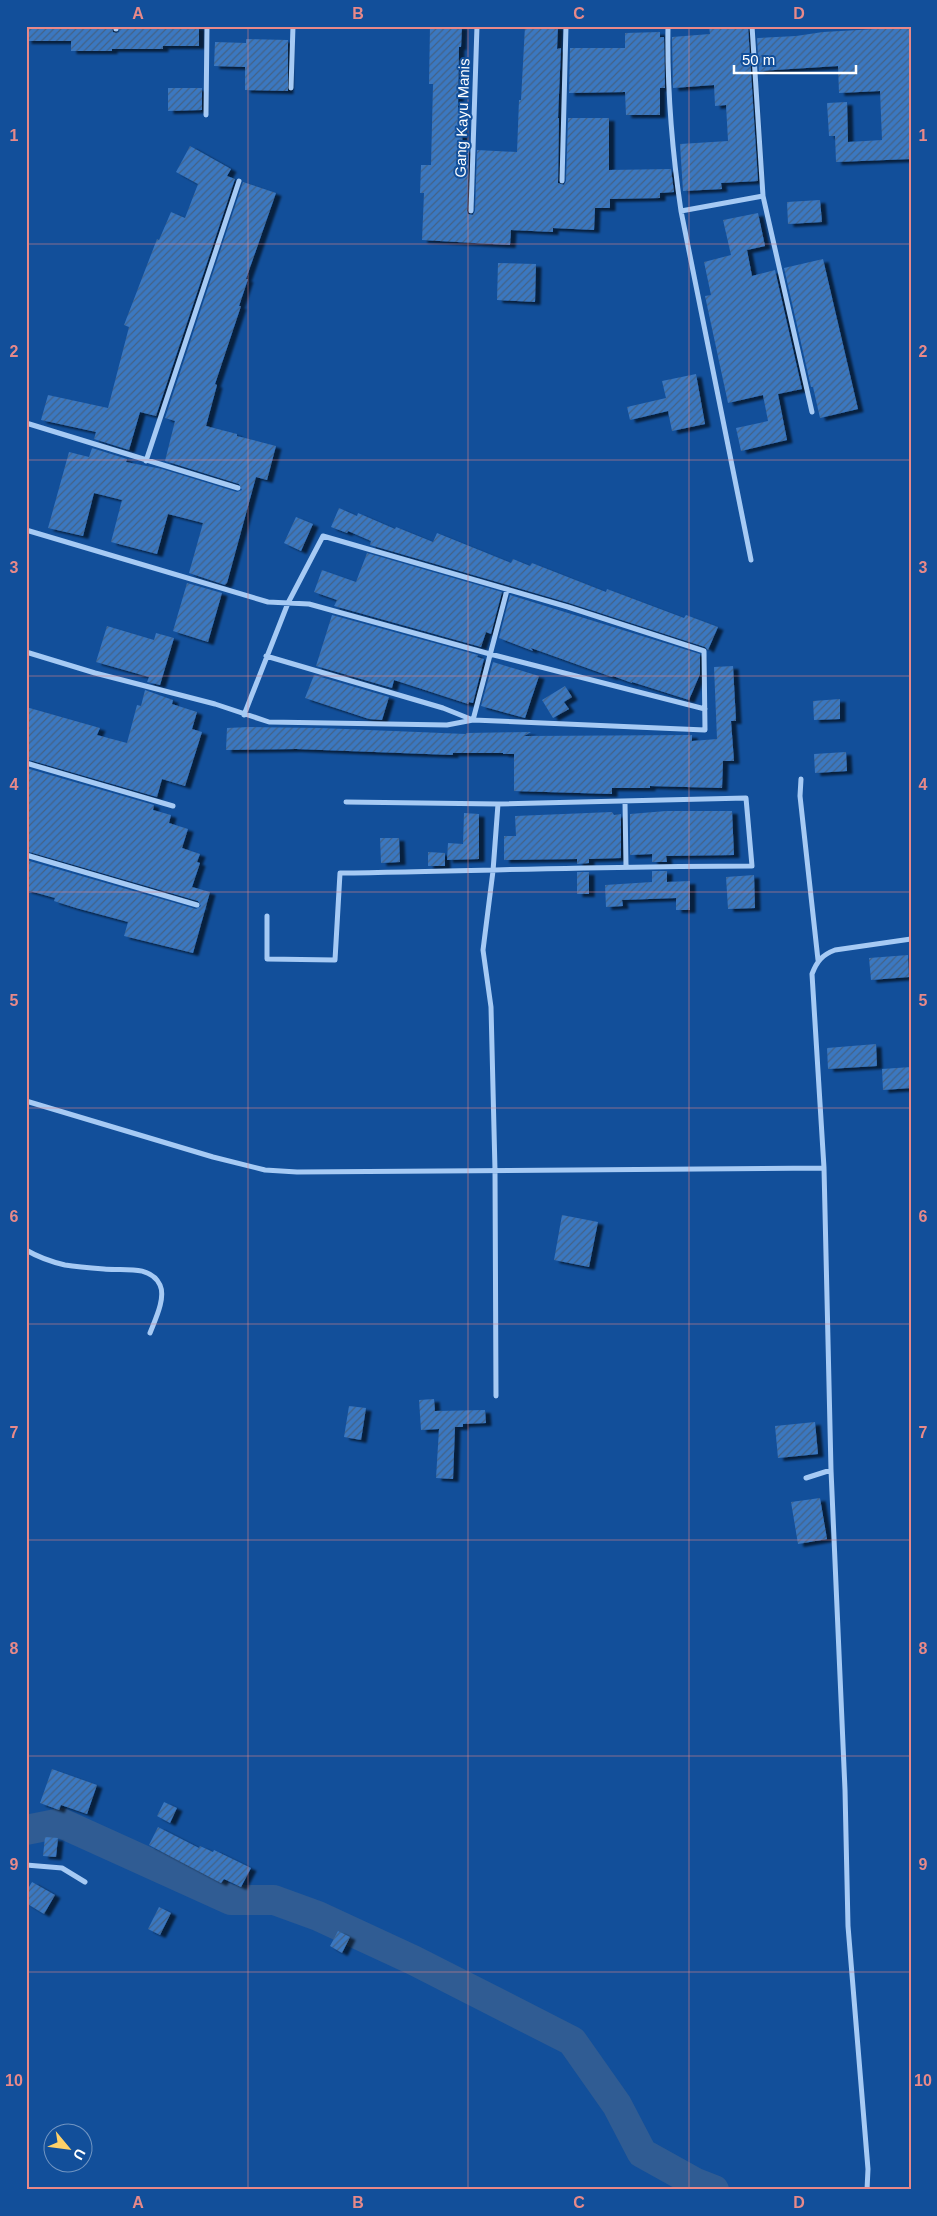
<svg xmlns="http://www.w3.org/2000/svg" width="937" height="2216" font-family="Arial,sans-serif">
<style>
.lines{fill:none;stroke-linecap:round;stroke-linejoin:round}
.river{stroke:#305c93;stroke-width:30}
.building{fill:url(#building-hatch);filter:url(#shadow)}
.street{stroke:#a6caf4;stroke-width:5}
.grid{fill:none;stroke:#e88989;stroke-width:1;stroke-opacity:0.55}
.labels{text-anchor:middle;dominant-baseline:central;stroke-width:4;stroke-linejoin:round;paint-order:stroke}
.street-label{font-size:15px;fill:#fff;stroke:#124f9a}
.neatline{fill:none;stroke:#e88989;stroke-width:2}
.grid-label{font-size:16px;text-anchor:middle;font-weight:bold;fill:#e88989}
</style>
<defs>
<pattern id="building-hatch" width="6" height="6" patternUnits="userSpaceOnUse" patternTransform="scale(1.25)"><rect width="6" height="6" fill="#3b78c1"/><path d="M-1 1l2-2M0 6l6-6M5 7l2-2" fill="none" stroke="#446286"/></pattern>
<filter id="shadow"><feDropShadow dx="5.5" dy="3" stdDeviation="1" flood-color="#0009"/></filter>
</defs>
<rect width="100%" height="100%" fill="#124f9a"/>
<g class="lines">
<!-- river -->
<path class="river" d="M26,1830l35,-7 170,77h43l44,16 95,44 159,81 45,64 25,48 54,30 18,7"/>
</g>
<!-- building -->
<path class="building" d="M26,26l86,1 1,5 3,1 3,-1 1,-5 79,-1v20h-36v3h-51v2h-41v-10h-45z
M430,26h32l-1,21h-2l-1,61h5l-1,41 7,1 -2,61 1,3 5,1 2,-4 2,-61 40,2 2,-52h2l4,-74h33l-1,23 4,-1 -3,70h1l-1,65 6,2 2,-4 2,-63h41v52l62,-1 3,23 -14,1v5l-50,1v9h-15l-1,22 -41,-2v4l-42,-2 -1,15 -88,-5 2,-47h-4l1,-28h10l2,-81h-4z
M709,26h39l10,155 -37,2 1,6 -39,2 -3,-47 48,-3 -2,-36 -11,1 -1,-21 -41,3 -1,-51 38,-3z
M911,27v132l-75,3 -1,-26h-6l-2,-33 20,-1 1,40 34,-2 -2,-49 -41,2 -1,-27 -79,5 -2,-33 39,-2 27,-4z
M660,32v5h4l1,51h-5v27h-34l-1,-23 -56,1 1,-45h55v-15z
M246,39l42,1v51l-43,-1v-23l-31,-1 1,-24 31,1z
M168,88h34v22l-34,1z
M190,146l41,23 -4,7 8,3 -79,237 -16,-4 -11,38 -35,-11 2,-7 -55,-12 7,-25 60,13 21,-81 -5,-2 33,-86 2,1 12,-28 14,6 13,-34 -22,-12z
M243,182l33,11 -30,86h2l-9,27h2l-26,78 2,1 -11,41 31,8v2l39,10 -9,34 -11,-3 -29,106 -2,2 -36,-12 14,-50 -35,-9 -11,40 -46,-12 11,-42 -28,-7 -11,43 -35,-8 21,-76 20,5 3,-9 35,11 -1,3 36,7 75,23 5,-2 -3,-6 -74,-23 10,-40 -10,-3z
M820,200l2,22 -34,2 -1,-22z
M758,213l7,33 -18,4 5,26 23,-6 27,119 -24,5 9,46 -46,11 -5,-23 32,-7 -5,-26 -35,8 -23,-107 6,-1 -7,-33 27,-7 -8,-35z
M823,259l35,150 -38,9 -7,-31h-2l-27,-119z
M498,263l38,1 -1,38 -38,-2z
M696,374l9,50 -33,7 -4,-20 -38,9 -3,-13 39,-9 -4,-17z
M339,508l18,8 1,-3 37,16 1,-2 37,15 4,-9 74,30 2,-4 17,7 2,-3 74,29 1,-3 77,29 2,-3 32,12 -10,23 -3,-3 -136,-44 -199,-58 1,-4 -23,-10 -1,2 -16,-6z
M296,517l17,7 -12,27 -17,-8z
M367,553l135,39 -11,42 -5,-2 -5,15 -147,-41 3,-6 -23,-8 8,-22 34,12z
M187,583l35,10 -14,49 -35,-11z
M510,595l190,59v20l-11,26 -57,-18v1l-19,-7 -1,1 -81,-29 2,3 -34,-13z
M332,615l146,40 -1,2 7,2 -11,44 -4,-1 -1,2 -74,-24 -2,8 -76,-22z
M107,626l47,14 2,-7 18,5 -14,47 -13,-3 2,-5 -53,-15z
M493,662l46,14 -14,42 -44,-12z
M733,666l3,55h-5l3,40h-11l-1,27 -72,-2v2h-38v6l-98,-3v-37h-11v-1h-50v2l-157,-6 -70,1 1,-22 22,-1 72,1 145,6v-1l65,-1 -7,4 168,-1v6l25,-2 -3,-72z
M314,675l75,22 -7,23 -13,-1 -64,-21z
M565,686l7,11 -8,5 5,7 -16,9 -11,-18z
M145,690l28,10 -1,4 25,8 -5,17 10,3 -17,54 -23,-7 -5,18 -131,-38v-52l74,21 -3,7 30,8 10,-38 4,1z
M840,699v20l-26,1 -1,-19z
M846,752l1,19 -32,2 -1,-19z
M26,768l128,37 -1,5 18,5 -2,8 19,6 -6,19 18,6 -3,8 3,1 -8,24 18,5 -17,61 -69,-17 4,-14 -52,-14 -22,-7 1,-3 -29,-8v-30l170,49 5,-3 -3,-5 -172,-50z
M666,811h66l2,44 -68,1 1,6h-15v-8l-22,1v-41z
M612,812l2,3 7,-1v44l-32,1v4l-12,1v-5l-73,1v-24h12l-1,-20z
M464,813l15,1v45l-32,1 1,-17 15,1z
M380,838h19l1,24 -19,1z
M428,852l17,1v13h-17z
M652,871h15v11l23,-1v29h-14v-12l-54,2 1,6 -17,1 -1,-22 47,-3z
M577,872h12v22h-12z
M754,875l1,33 -27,1 -2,-32z
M908,955l1,22 -38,3 -2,-22z
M876,1044l1,22 -49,3 -1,-21z
M911,1067v21l-28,2 -1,-21z
M562,1215l36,7 -9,45 -35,-7z
M434,1399l1,12 50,-1 1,13 -23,1v3h-8l-2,52 -17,-1 3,-49 -18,1 -2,-30z
M349,1406l17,2 -5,32 -17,-3z
M815,1422l3,32 -40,4 -3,-32z
M820,1498l7,41 -29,5 -7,-42z
M52,1769l45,16 -10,29 -26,-9 -2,5 -19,-7z
M164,1802l13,6 -7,15 -13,-7z
M158,1827l41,21 1,-2 13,6 1,-2 37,18 -10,19 -17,-8 -3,4 -72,-38z
M45,1837l13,1 -2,19 -13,-1z
M32,1882l23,13 -11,19 -18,-11v-11z
M159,1907l12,6 -11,22 -12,-6z
M338,1931l12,6 -8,16 -12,-7z"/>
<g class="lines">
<!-- street -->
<path class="street" d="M668,26c-1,62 4,124 13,185
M752,26l11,170 49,216
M825,26h20
M116,29v-3
M291,88l2,-62
M206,115l1,-89
M562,181l4,-155
M471,211l6,-185
M26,423l212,65
M146,461l93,-280
M26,530l242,72 41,2 181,50 215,55
M751,560l-70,-349 82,-15
M26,652l69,21 120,31 54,18 178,3 26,-5 34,-130
M244,715l44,-112 35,-67 245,71 136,44 1,79 -232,-10 -30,-12 -177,-52
M26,763l147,43
M801,779l-1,17 18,164
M346,802l152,2
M625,802l1,64
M26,855l171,50
M267,916v43l68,1 5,-87c138,-2 275,-7 412,-7l-6,-68 -248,6 -5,67 -10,79 8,57 4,163 1,226
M26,1101l187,56 52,13 32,2 527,-4 7,302 14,320 3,136 20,243 -1,21
M824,1168l-12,-194c5,-13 10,-19 23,-24l76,-11
M26,1250c12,7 26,12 39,15 13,2 26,3 39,4 17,2 46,-5 56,16 6,13 -5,35 -10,48
M806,1478l25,-8
M26,1865l36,3 23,14"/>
</g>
<!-- grid -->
<path class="grid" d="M248,26v2164M468,26v2164M689,26v2164M26,244h885M26,460h885M26,676h885M26,892h885M26,1108h885M26,1324h885M26,1540h885M26,1756h885M26,1972h885"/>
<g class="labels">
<!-- street labels -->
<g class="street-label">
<text transform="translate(462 118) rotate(-88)">Gang Kayu Manis</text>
</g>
</g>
<!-- border -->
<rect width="937" height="2216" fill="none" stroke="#124f9a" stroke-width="55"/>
<!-- north arrow -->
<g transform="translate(68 2148) rotate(119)"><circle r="24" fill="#124f9a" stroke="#7195c2"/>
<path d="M0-4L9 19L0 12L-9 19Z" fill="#ffd168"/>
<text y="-8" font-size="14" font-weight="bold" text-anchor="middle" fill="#ffffff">U</text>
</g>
<!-- scale -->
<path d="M734 65v8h122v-8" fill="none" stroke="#ffffff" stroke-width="2.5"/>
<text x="742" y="65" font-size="15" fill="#ffffff" stroke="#124f9a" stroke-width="4" paint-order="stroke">50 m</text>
<rect x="28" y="28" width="882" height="2160" class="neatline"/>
<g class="grid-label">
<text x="138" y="19">A</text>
<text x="358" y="19">B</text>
<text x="579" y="19">C</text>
<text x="799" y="19">D</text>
<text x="14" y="141">1</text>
<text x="923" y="141">1</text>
<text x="14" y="357">2</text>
<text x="923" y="357">2</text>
<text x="14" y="573">3</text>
<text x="923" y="573">3</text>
<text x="14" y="790">4</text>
<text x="923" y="790">4</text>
<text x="14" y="1006">5</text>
<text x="923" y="1006">5</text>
<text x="14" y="1222">6</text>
<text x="923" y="1222">6</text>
<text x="14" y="1438">7</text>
<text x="923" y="1438">7</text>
<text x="14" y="1654">8</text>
<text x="923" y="1654">8</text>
<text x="14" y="1870">9</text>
<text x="923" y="1870">9</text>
<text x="14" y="2086">10</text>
<text x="923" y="2086">10</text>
<text x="138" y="2208">A</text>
<text x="358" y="2208">B</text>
<text x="579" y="2208">C</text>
<text x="799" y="2208">D</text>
</g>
</svg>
